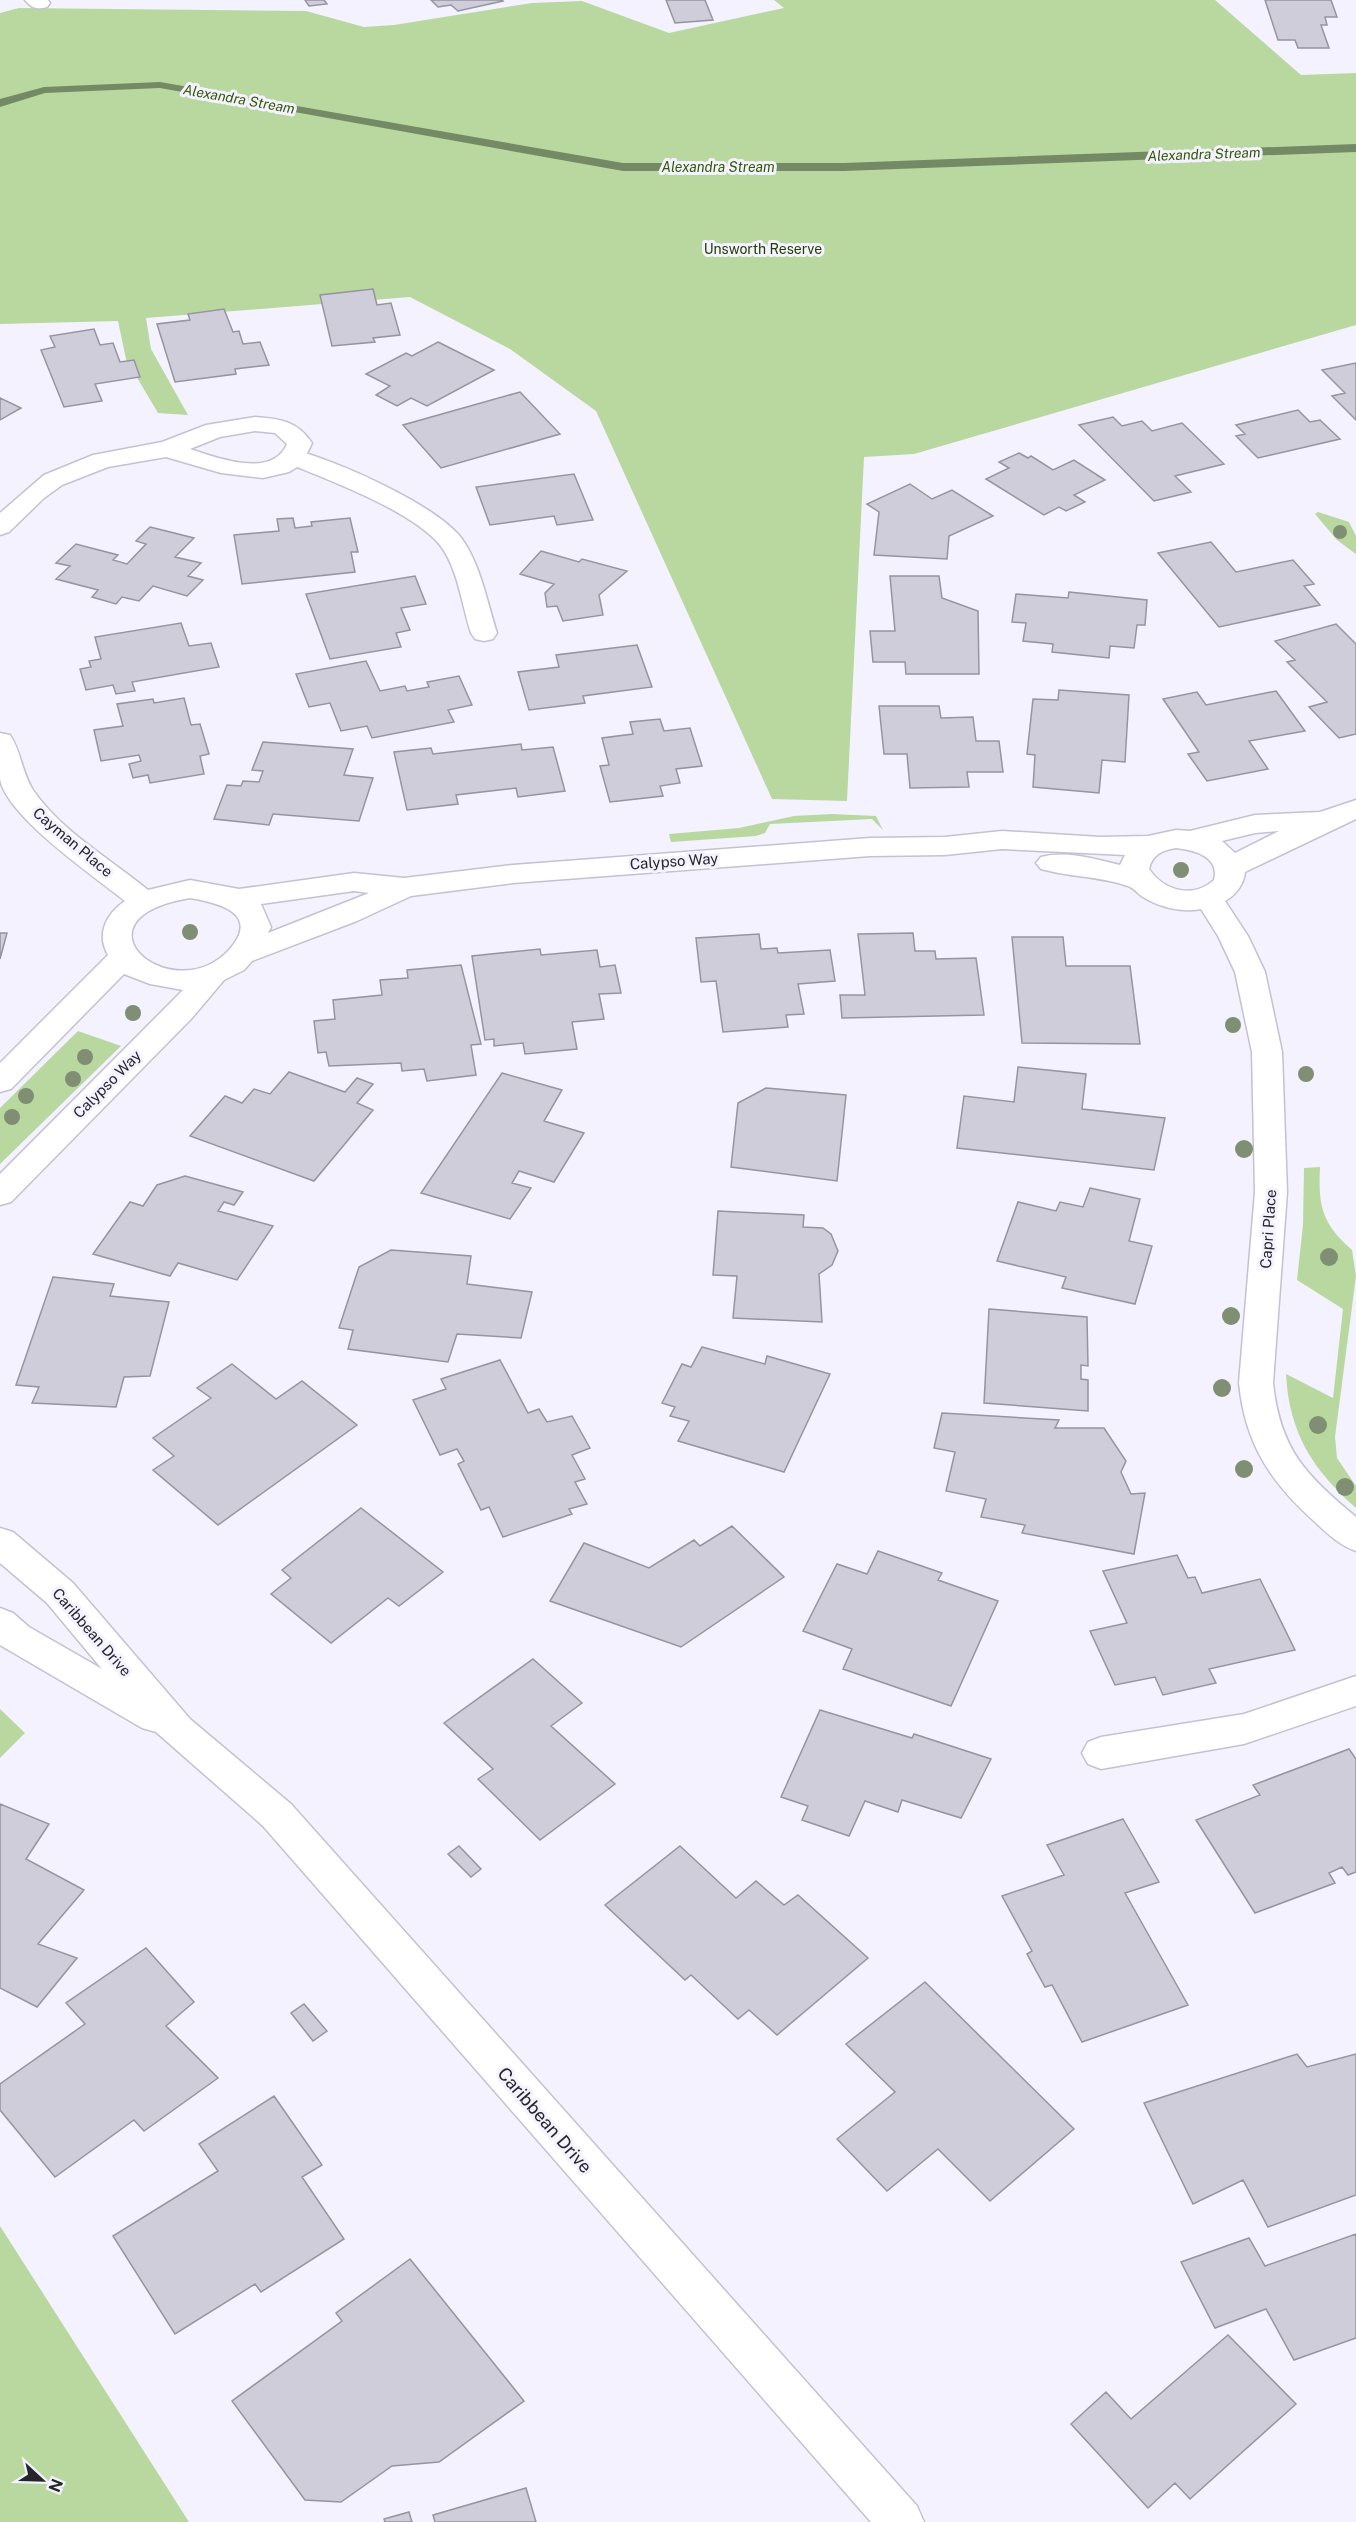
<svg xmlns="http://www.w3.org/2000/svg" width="1356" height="2522" font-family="'Public Sans',sans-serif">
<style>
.green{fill:#b8d8a0}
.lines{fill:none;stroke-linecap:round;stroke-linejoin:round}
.stream{fill:#748a65;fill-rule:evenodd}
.building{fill:#d0cddb;stroke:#9694a1;stroke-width:1.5}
.service-casing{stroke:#c4c2d0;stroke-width:3}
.minor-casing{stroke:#c4c2d0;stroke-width:3}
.secondary-casing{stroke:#c4c2d0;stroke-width:3}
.service{fill:#fff;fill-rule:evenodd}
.minor{fill:#fff;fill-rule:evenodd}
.secondary{fill:#fff;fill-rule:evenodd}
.tree{fill:#808f73}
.labels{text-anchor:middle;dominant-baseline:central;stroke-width:6;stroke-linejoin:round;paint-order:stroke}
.far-water-label{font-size:14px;font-style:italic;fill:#345805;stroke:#f4f2fe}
.far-park-label{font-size:14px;fill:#223e01;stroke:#f4f2fe}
.street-label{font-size:15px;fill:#26252a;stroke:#f4f2fe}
.near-street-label{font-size:18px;fill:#26252a;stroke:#f4f2fe}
</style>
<rect width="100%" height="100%" fill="#f4f2fe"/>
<!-- green -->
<path class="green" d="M774,0h441l86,75 55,-2v252l-442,129 -50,3 -17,344 -75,-2 -176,-388 -86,-62 -100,-52 -264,21 5,31 37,66 -30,-2 -32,-54 -8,-38 -118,3v-311l19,-5 287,3 58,16 30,-2 138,-22 50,-2 87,32 115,-25z
M1318,512l31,10 7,14v18l-19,-14 -22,-26z
M832,814l44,2 7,14 -11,-11 -102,5 -5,9 -9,3 -85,6 -2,-8 70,-6 55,-12z
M78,1031l43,15 -121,118v-56z
M1320,1167c-2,39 2,57 32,83l4,26 -21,161 2,21 19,28v22c-43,-38 -67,-75 -70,-134l47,24 10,-89 -46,-29 6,-55 1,-57z
M0,1709l25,24 -25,25z
M0,2226l189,296h-189z"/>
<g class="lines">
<!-- stream -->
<path class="stream" d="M160,82l463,81h221l512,-19v8l-512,19h-221l-463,-83 -115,5 -45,14v-8l44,-12z"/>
</g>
<!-- building -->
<path class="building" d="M305,0h19l3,4 -18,2z
M431,0h71l1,1 -45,10 -7,-6 -13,2z
M666,0h39l8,20 -38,3z
M1265,0h66l6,17h-12l2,8h-6l8,23h-31l-3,-8h-17z
M373,289l4,16 14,-2 9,32 -27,3 2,4 -43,4 -12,-51z
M224,309l9,23 6,-1 4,13 17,-2 9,23 -34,4 1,5 -61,8 -18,-58 33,-4 -2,-6z
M94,329l6,16 13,-2 7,19 14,-2 6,17 -45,7 7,17 -38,6 -23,-57 14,-3 -5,-11z
M438,342l56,28 -67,36 -16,-8 -14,8 -21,-11 14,-9 -24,-12 40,-21 6,3z
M1356,363v57l-24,-24 13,-3 -23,-23z
M520,392l40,42 -119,34 -38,-43z
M0,398l21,10 -21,12z
M1298,410l12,12 10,-2 20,19 -82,19 -22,-22 9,-2 -9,-9z
M1113,417l9,9 20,-5 10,10 30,-8 42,41 -49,12 16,16 -37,9 -75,-76z
M1019,453l9,5 3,-2 22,14 21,-10 31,20 -31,15 11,7 -19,9 -7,-4 -15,8 -58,-36 23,-11 -10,-6z
M574,474l19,46 -36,5 -3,-9 -64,9 -14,-38z
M910,484l22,15 20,-9 41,26 -44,20 -2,23 -73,-4 5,-43 -12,-8z
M293,518l2,10 17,-2 -1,-4 39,-4 8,34h-7l4,20 -113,12 -8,-49 45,-4 -2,-12z
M150,527l44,11 -19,19 26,6 -13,13 15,4 -16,16 -34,-10 -14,15 -17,-4 -6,7 -24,-7 6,-7 -42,-11 14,-13 -14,-3 20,-19 42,11 -5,5 14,4 19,-20 -10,-3z
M1211,542l25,30 57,-12 21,24 -10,2 16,19 -101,22 -61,-74z
M541,551l38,11 3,-3 45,12 -28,24 4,20 -40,6 -6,-15 -10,1 -2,-14 9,-9 -34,-10z
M415,576l11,28 -25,4 9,22 -14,3 5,14 -71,12 -24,-65z
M890,576h49l3,22 36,13 1,63h-73l-1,-12h-32l-3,-31h25z
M1069,592l78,8 -2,25h-8l-3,23 -24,-2 -1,12 -57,-6 1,-8 -30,-3 3,-18 -14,-1 4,-28 52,4z
M181,623l8,23 22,-3 8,24 -87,15 3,9 -19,3 -3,-9 -27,5 -6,-21 11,-2 -2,-6 12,-2 -6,-22z
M1336,624l20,20v90l-17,4 -30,-31 18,-5 -40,-40 8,-2 -20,-19z
M637,645l15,42 -69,9 2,7 -56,7 -11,-38 41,-5 -3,-12z
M366,661l14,30 25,-5 2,5 22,-4 -2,-5 32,-6 13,29 -24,5 6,12 -82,16 -5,-12 -26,5 -11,-28 -21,4 -13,-33z
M1059,690l70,5 -4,67 -23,-2 -3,33 -66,-6 2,-32 -8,-1 6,-55 25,1z
M1276,691l29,40 -56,10 19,28 -61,12 -19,-27 11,-2 -36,-53 34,-7 9,13z
M184,698l7,27 9,-1 9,30 -9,2 4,18 -54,9 -2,-8 -15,3 -4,-14 12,-3 -2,-6 -38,6 -7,-31 29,-4 -6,-22 36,-5 1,4z
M879,706h60l2,12 32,-1 3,24h23l4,31h-36l2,15 -59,1 -3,-34h-23z
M660,719l4,12 26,-3 12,38 -26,3 4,14 -20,3 3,10 -53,6 -10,-36 9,-1 -7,-27 31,-4 -3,-12z
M263,742l90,7 -9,26 29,3 -14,43 -86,-7 -4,11 -55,-6 13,-34 14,1 2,-5 16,1 4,-11 -11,-1z
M521,744l1,6 31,-3 12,44 -47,6 -2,-9 -60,7 2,9 -51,6 -13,-58 37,-4 2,6z
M0,933h7l-7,26z
M913,933l2,18h20l1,8 40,-1 8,57 -142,3 -2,-23h25l-7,-61z
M759,934l2,15 16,-1 1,5 52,-3 5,31 -37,3 6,30 -18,1 2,12 -65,5 -7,-51 -15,1 -5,-44z
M1012,937h51l3,29h64l10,78 -118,-1z
M540,949l1,6 56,-5 3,17 15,-2 6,28 -22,1 5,25 -32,3 5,27 -52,5 -2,-11 -29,3v-7l-9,1 -13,-84z
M461,965l20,79 -10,1 5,30 -49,6 -3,-12 -22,2 -1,-8 -72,3 -3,-14 -8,1 -4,-32 21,-2 -2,-19 49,-5 -2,-15 28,-2 -1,-8z
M1018,1067l68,7 -4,35 83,9 -11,52 -197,-22 7,-52 50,6z
M289,1072l56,20 12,-14 16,6 -16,19 16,7 -59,71 -124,-45 35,-40 17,7 12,-14 16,5z
M502,1073l60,17 -18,31 40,12 -30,49 -35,-11 -7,12 19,5 -21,31 -89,-26z
M766,1088l80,7 -9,86 -106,-14 7,-64z
M185,1176l58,16 -9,13 -10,-3 -6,9 55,15 -36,54 -59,-17 -8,13 -77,-22 37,-52 13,4 14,-21z
M1090,1188l50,11 -11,42 23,5 -17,58 -73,-16 4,-11 -69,-16 21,-59 38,9 4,-9 23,5z
M718,1211l86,4 -1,12 20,1 8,6 7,17 -6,14 -13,9 3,48 -89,-4 4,-42 -24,-1z
M391,1250l80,6 -4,28 65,8 -11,46 -64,-4 -9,28 -100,-13 5,-19 -14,-2 20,-61z
M53,1277l61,7 -4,12 59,6 -19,74 -26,1 -8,30 -84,-4 7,-16 -23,-2z
M989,1309l98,8 1,49 -7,-1v14l7,1v31l-104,-8z
M702,1347l63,17 2,-8 63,18 -46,98 -106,-31 11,-20 -19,-5 5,-9 -13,-4 20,-39 9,3z
M500,1360l28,53 11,-4 8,13 25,-6 18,32 -18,7 13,24 -10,3 12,22 -18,5 3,5 -69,23 -14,-30 -8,3 -23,-46 6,-3 -7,-12 -17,6 -27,-55 33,-11 -5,-10z
M232,1364l44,35 26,-18 55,44 -139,100 -65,-55 21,-14 -21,-18 58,-40 -14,-10z
M942,1413l117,7 -4,8h49l22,33 -5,11 10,22 14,-1 -11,61 -112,-21 3,-8 -44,-8 5,-18 -40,-8 9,-39 -21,-4z
M361,1508l82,64 -44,34 -11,-8 -57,45 -60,-49 20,-16 -9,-8z
M732,1526l52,51 -103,70 -131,-46 34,-58 65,25 45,-28 6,6z
M878,1551l64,22 -4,7 60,21 -47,105 -108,-37 9,-20 -49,-18 34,-67 30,10z
M1177,1555l11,23 7,-1 7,16 58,-14 35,71 -86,19 7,14 -53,12 -8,-18 -40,8 -25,-54 37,-8 -24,-52z
M533,1659l49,44 -31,23 64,58 -75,56 -62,-61 15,-10 -49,-46z
M820,1710l92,28 2,-4 77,25 -30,59 -59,-18 -4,12 -33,-11 -16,35 -47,-16 6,-14 -27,-9z
M1349,1749l7,10v113l-8,3 -6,-8 -13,6 6,10 -80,30 -59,-93 64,-25 -7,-10z
M0,1804l49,20 -23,35 58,31 -46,54 39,14 -40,49 -37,-19z
M1123,1819l36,63 -34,11 63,112 -106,37 -30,-57 -7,2 -18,-33 5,-3 -30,-55 62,-21 -17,-30z
M459,1846l22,23 -10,8 -23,-23z
M680,1846l56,52 20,-17 28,24 14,-10 70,63 -91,77 -28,-25 -11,9 -47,-44 -6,5 -80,-75z
M146,1948l48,54 -28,24 52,52 -74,53 -10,-11 -79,57 -55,-67v-26l85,-60 -19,-21z
M925,1982l149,147 -84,72 -52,-52 -51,42 -50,-52 58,-47 -49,-48z
M304,2004l23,27 -14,10 -22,-28z
M1297,2054l10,13 49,-13v141l-88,32 -25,-47 -50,24 -49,-101z
M274,2096l48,69 -20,12 42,62 -83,53 -6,-8 -80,50 -62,-98 105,-65 -19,-27z
M1356,2234v104l-62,22 -28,-51 -51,19 -34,-66 68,-24 16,28z
M410,2259l114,142 -85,61 -47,4 -51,36 -36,-2 -73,-99 110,-80 -6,-8z
M1228,2335l68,69 -106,95 -15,-16 -27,25 -77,-84 35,-32 25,27z
M526,2488l10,34h-101l-2,-7z
M409,2512l3,10h-27l-1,-3z"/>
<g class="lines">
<!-- service casing -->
<g class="service-casing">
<path id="service" d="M294,450c42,10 143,55 168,89 19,27 25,63 35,94l-4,6 -9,2 -9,-2 -4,-6c-9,-27 -13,-65 -31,-88 -29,-35 -112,-65 -155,-83l-3,-5 3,-5z
M1356,1676v30l-112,38 -143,25 -13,-5 -6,-11 6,-11 13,-5 143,-23z"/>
</g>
<!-- minor casing -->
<g class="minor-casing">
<path id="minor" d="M25,0h23l2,3 -3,4c-9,3 -16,1 -22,-7z
M255,417c26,2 42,4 57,26l-10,21 -13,8 -26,6 -42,-5 -55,-16 -58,10 -46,18 -18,13 -35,34 -9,3v-22l44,-38 49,-20 69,-13 44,-17zM255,431l20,2 12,11c-15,35 -69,14 -97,5l30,-12z
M0,733l10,2c11,16 12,38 23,55 29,42 76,68 115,100l42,-10 49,9 115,-16 50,5 109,-13 357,-27 75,-1 57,-6 98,6 48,-1 28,-6 14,1 65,-16 65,-3 36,-12v19l-111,53c-1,12 -9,23 -20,29l23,35 17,36 17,80 5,140 -14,191c7,67 33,92 83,134v34c-17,-6 -28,-17 -41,-29 -45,-40 -70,-79 -76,-139l16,-191 -3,-140 -17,-80 -17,-36 -17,-27c-19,4 -42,-2 -58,-12 -6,-4 -9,-9 -15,-11 -29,-10 -59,-9 -87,-17l-5,-6 5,-6c25,-7 54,2 79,8l5,-10 -123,-6 -57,6 -75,1 -357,27 -102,13 -54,25 -105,40 -8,9 -20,10 -32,38 -181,184 -11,3v-31l183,-184 -33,-6 -26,-10 -113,115 -11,3v-29l108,-108c-12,-21 -2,-41 17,-54 -30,-24 -119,-85 -125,-122 0,-15 0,-32 0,-46zM1279,831l-44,22 -13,-12 33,-8zM1176,848c19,2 44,9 38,32 -21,19 -50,11 -65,-11 3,-14 13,-19 27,-21zM354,891l15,2 -101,40 3,-6 -10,-23zM190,898c30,5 72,16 38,53 -57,59 -163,-32 -38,-53z"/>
</g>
<!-- secondary casing -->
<g class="secondary-casing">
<path id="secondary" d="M0,1528l13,4 60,51 117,136 101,85 626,702 7,16h-53l-608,-696 -107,-94 -14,-4 -142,-83v-37l13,5 16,14 73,42 -55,-66 -47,-40z"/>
</g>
<!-- service -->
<use href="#service" class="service"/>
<!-- minor -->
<use href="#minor" class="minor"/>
<!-- secondary -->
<use href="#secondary" class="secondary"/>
</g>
<!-- trees -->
<g class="tree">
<circle cx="1340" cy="532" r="7"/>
<circle cx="1181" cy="870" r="8"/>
<circle cx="190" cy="932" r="8"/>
<circle cx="133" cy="1013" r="8"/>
<circle cx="1233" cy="1025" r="8"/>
<circle cx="85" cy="1057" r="8"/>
<circle cx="1306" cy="1074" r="8"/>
<circle cx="73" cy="1079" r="8"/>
<circle cx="26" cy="1096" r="8"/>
<circle cx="12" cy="1117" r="8"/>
<circle cx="1244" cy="1149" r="9"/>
<circle cx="1329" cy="1257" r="9"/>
<circle cx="1231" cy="1316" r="9"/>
<circle cx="1222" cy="1388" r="9"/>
<circle cx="1318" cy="1425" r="9"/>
<circle cx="1244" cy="1469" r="9"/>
<circle cx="1345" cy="1487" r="9"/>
</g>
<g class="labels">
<!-- far-water labels -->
<g class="far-water-label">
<text transform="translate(239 99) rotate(10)">Alexandra Stream</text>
<text transform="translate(1204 154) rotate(-2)">Alexandra Stream</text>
<text x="718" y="167">Alexandra Stream</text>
</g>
<!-- far-park labels -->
<g class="far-park-label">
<text x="763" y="249">Unsworth Reserve</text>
</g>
<!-- street labels -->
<g class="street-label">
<text transform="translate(73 842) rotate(40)">Cayman Place</text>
<text transform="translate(674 861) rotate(-4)">Calypso Way</text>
<text transform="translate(107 1084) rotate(-45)">Calypso Way</text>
<text transform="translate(1268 1229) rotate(-86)">Capri Place</text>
<text transform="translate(92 1632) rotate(49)">Caribbean Drive</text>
</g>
<!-- near-street labels -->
<g class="near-street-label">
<text transform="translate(545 2120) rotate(49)">Caribbean Drive</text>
</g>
</g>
<!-- north arrow -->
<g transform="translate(42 2480) rotate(112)" stroke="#f4f2fe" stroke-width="4.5" paint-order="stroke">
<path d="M0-4.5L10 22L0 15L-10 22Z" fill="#26252a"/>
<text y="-9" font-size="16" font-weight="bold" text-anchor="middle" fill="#26252a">N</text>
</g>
</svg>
